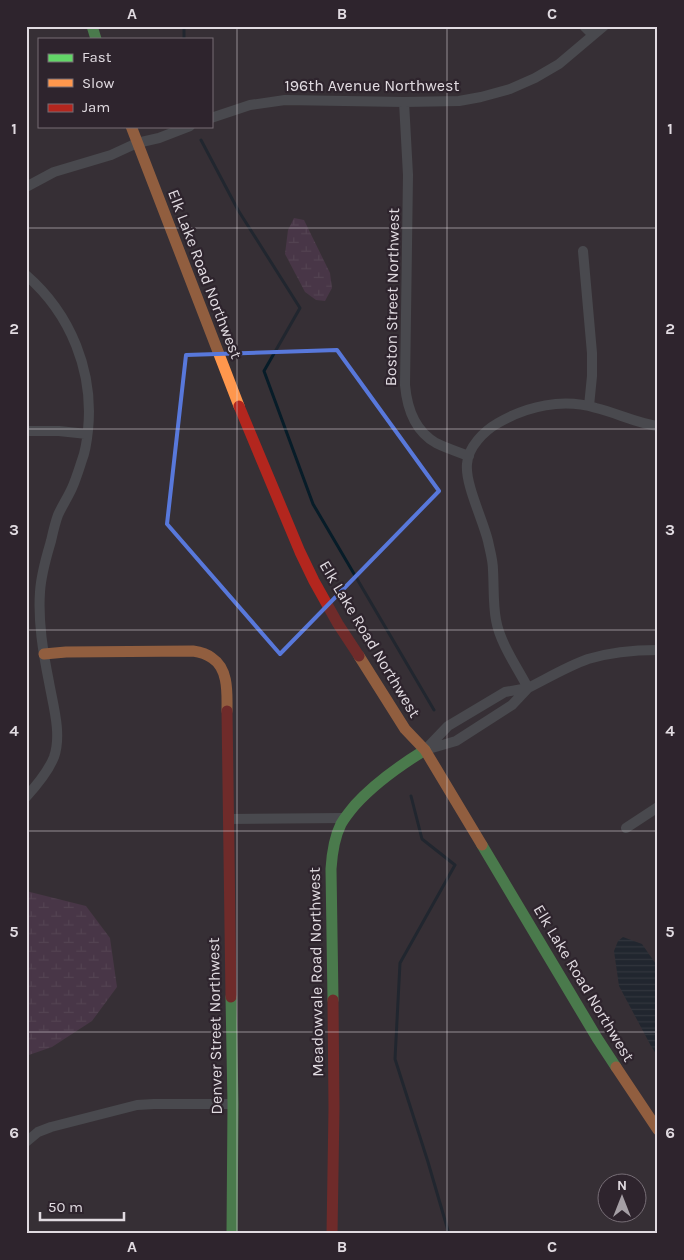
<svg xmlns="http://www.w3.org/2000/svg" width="684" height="1260" font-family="Karla,sans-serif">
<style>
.wetland{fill:url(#wetland-marsh)}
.water{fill:url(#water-rules)}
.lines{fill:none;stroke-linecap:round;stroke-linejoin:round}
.stream{stroke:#071c28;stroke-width:3}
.street{stroke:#5f696d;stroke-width:10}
.fast{stroke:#63d668;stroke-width:11}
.slow{stroke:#ff974d;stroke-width:11}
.jam{stroke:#b3261e;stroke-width:11}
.marked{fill:none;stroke:#5878db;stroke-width:4;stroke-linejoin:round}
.grid{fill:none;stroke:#e1dbe1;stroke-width:1;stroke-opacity:0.55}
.labels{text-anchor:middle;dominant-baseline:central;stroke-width:4.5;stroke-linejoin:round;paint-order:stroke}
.street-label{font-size:16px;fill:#e1dbe1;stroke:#2e242d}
.neatline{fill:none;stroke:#e1dbe1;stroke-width:2}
.grid-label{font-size:16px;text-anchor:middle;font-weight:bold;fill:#e1dbe1}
</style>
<defs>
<pattern id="wetland-marsh" width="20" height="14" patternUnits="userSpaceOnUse" patternTransform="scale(1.25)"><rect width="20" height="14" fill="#5e3f5d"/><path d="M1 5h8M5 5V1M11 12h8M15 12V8" fill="none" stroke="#755a74"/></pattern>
<pattern id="water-rules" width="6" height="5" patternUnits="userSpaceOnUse" patternTransform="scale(1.25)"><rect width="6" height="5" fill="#071c28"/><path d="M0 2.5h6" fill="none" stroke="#2b3c47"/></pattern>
</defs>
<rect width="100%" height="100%" fill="#363035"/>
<!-- wetland -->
<path class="wetland" d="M294,218l10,2 26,53 2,15 -7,13 -9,-1 -11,-8 -20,-38 3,-24z
M26,891l60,15 24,32 7,49 -25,34 -40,26 -26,9z"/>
<!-- water -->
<path class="water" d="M623,937l19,7 16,23v90l-7,-11 -32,-60 -5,-35 4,-10z"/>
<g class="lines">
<!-- stream -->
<path class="stream" d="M184,26v13
M201,140l37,70 62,98 -36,63 49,133 121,206
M411,796l11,43 33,26 -55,98 -5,96 33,103 21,72"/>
<!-- street -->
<path class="street" d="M584,26l9,9
M404,102l4,73 -3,210c2,23 10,46 31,58 10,5 22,9 33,13
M211,118l39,-13 35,-5 119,2 55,-1 22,-4 29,-8 25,-11 24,-14 45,-38
M26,187l28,-15 57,-17 26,-12 22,-5 31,-12
M583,251l9,102v23l-3,30
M26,275c45,39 68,97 62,155 -1,10 -2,20 -6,30 -3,9 -6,19 -10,28 -4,9 -10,18 -14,27 -3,8 -5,17 -7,26 -5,17 -10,33 -11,51 -2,30 3,60 9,90 4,23 13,52 5,75 -6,15 -17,28 -28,40
M658,426c-22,-3 -41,-13 -62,-18 -33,-10 -69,-2 -98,15 -14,8 -30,24 -31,41 -2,20 16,56 21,77 2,10 5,19 5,29 1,17 0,34 3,50 4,23 21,47 32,68 20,-10 40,-22 60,-29 23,-7 46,-9 70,-9
M26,431h33l28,3
M528,688l-16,17 -56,36 -31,9 23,-24 57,-34z
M228,819l117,-1
M626,828l32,-21
M26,1142l12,-10 13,-5 86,-22 17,-1h79"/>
<!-- fast -->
<path class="fast" d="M92,26l4,13
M482,845l115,193 19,29
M231,997l2,107 -1,130
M333,1000l-2,-131c1,-16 3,-31 10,-45 4,-7 9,-13 14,-19 20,-22 44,-39 70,-55"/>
<!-- slow -->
<path class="slow" d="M131,126l108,280
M44,654l22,-2 127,-1c7,1 14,3 19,7 17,11 15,36 15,53
M359,656l46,73 20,21 57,95
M616,1067l42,63"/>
<!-- jam -->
<path class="jam" d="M239,406l61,146 14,29 24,43 21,32
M227,711l4,286
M332,1234l2,-126 -1,-108"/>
</g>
<!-- marked area -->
<path d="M0 0H684V1260H0ZM337,350l102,141 -159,163 -113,-130 19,-169z" fill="#363035" fill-opacity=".55" fill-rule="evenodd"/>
<path class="marked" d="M337,350l102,141 -159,163 -113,-130 19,-169z"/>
<!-- grid -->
<path class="grid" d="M237,26v1208M447,26v1208M26,228h632M26,429h632M26,630h632M26,831h632M26,1032h632"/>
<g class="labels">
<!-- street labels -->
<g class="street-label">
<text x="372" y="85">196th Avenue Northwest</text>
<text transform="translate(205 274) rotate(69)">Elk Lake Road Northwest</text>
<text transform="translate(392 297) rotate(-89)">Boston Street Northwest</text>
<text transform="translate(370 639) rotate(59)">Elk Lake Road Northwest</text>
<text transform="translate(316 972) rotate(-91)">Meadowvale Road Northwest</text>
<text transform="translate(584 983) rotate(59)">Elk Lake Road Northwest</text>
<text transform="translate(215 1026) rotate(-91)">Denver Street Northwest</text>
</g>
</g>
<!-- border -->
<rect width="684" height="1260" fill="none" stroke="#2e242d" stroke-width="55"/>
<!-- legend -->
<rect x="38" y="38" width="175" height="90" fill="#2e242d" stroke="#766d75"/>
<rect x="48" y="54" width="25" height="8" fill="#63d668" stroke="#766d75"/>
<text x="82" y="62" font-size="15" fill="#e1dbe1">Fast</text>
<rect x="48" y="79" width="25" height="8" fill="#ff974d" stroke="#766d75"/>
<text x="82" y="88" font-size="15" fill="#e1dbe1">Slow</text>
<rect x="48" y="104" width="25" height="8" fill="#b3261e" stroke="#766d75"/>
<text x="82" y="112" font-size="15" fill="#e1dbe1">Jam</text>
<!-- north arrow -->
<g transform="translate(622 1198)"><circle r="24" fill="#2e242d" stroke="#766d75"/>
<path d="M0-4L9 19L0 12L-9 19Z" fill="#a59fa5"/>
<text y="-8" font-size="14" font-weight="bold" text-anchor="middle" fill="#e1dbe1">N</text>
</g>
<!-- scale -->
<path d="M40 1212v8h84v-8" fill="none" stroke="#e1dbe1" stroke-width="2.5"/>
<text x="48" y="1212" font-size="15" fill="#e1dbe1" stroke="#2e242d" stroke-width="4" paint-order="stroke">50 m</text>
<rect x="28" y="28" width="628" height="1204" class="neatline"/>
<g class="grid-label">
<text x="132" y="19">A</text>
<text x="342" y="19">B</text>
<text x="552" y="19">C</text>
<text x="14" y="134">1</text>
<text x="670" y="134">1</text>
<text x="14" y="334">2</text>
<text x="670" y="334">2</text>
<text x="14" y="535">3</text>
<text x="670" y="535">3</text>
<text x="14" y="736">4</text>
<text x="670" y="736">4</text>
<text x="14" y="937">5</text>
<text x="670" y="937">5</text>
<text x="14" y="1138">6</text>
<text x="670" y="1138">6</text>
<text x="132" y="1252">A</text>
<text x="342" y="1252">B</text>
<text x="552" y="1252">C</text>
</g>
</svg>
